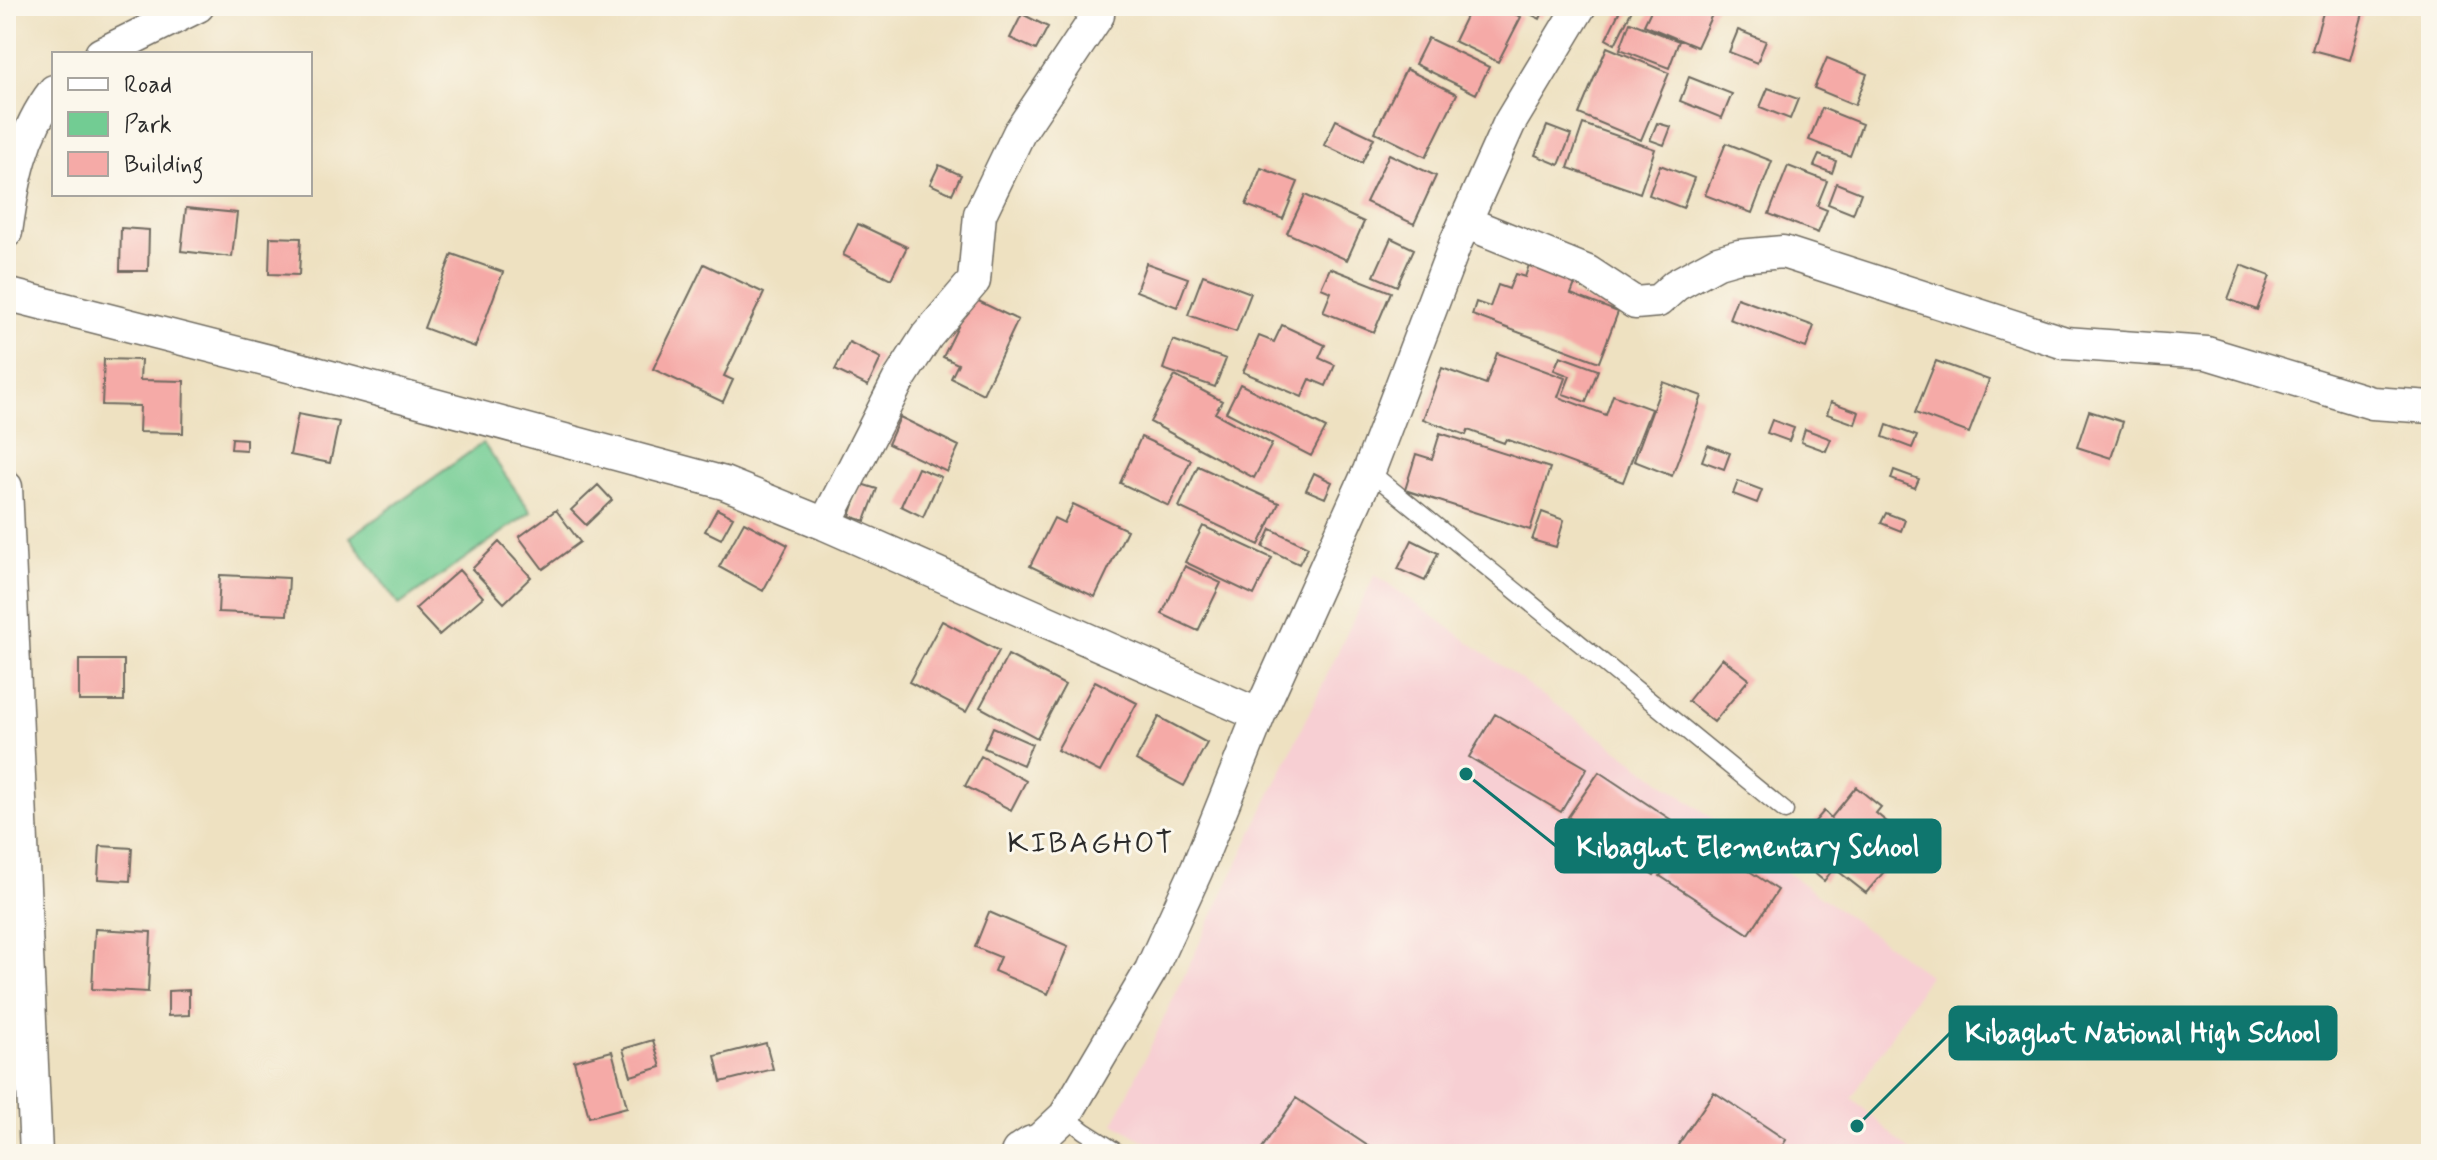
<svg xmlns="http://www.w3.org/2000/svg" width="2437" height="1160" font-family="Mynerve,sans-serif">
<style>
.built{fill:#f7cfd3}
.green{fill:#72cc93;stroke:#4e7c5f;stroke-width:2}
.building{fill:#f5aaa7}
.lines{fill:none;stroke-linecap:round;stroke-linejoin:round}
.service-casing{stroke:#6f6b60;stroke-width:19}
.minor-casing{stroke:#6f6b60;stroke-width:35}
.tertiary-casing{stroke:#6f6b60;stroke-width:43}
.service{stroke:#fff;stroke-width:16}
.minor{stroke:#fff;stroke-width:32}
.tertiary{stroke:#fff;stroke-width:40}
.labels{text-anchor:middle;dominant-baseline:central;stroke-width:6;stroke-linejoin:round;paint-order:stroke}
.quarter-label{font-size:30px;letter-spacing:2px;fill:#2b2b2b;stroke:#fbf7ec}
.leader{fill:none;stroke:#0f766e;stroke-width:3}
.callout-dot{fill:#0f766e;stroke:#fbf7ec;stroke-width:3}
.callout{fill:#0f766e;stroke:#0f766e;stroke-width:3}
.callout-label{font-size:28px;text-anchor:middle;font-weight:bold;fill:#fff}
</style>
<rect width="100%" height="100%" fill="#fbf7ec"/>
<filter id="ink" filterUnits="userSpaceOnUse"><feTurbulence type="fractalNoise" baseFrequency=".0125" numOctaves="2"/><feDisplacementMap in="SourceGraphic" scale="16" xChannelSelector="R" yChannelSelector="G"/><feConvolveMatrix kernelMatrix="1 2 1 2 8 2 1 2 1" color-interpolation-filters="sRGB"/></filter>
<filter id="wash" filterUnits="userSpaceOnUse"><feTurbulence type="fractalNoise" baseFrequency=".006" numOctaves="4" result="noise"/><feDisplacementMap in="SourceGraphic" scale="32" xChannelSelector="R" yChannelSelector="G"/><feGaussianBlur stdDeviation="1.8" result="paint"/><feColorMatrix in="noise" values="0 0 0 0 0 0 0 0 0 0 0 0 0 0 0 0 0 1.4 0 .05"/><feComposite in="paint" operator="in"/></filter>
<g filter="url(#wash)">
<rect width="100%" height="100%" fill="#eee1c1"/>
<!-- built -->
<path class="built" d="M1375,574l554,401 -77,123 61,56h-748l-51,-31z"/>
<!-- green -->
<path class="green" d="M483,443l48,69 -132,93 -49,-68z"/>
<g id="blocks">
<!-- building -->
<path class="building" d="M1471,6h26l24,11 -23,45 -44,-21z
M1514,6h32l-6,13z
M1622,6h12l-19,38 -9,-5z
M1653,6h63l-19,41 -53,-22z
M2325,6h40l-15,54 -38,-10z
M1022,14l26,13 -12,23 -26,-12z
M1630,22l49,19 -10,27 -49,-19z
M1738,30l28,11 -9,22 -28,-11z
M1428,38l61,29 -13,27 -61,-30z
M1607,47l62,26 -28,67 -62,-26z
M1827,58l40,16 -12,31 -41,-17z
M1406,69l51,25 -31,63 -51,-25z
M1689,77l43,17 -10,24 -42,-17z
M1768,88l30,11 -8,20 -30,-12z
M1822,108l40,16 -12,32 -41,-16z
M1336,120l38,18 -12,25 -38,-18z
M1657,123l14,4 -7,18 -14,-5z
M1583,124l72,25 -15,44 -72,-25z
M1547,126l24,9 -12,30 -24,-10z
M1726,143l46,18 -20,52 -47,-18z
M1389,154l47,22 -22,48 -48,-22z
M1819,155l17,6 -4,12 -18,-7z
M939,165l22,10 -9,19 -22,-10z
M1660,165l34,13 -11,30 -34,-13z
M1788,166l39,15 -10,25 10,4 -9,23 -49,-19z
M1261,168l37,14 -15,37 -37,-14z
M1836,183l25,10 -8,21 -25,-10z
M1305,195l59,27 -17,38 -60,-27z
M186,208l51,5 -5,44 -51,-6z
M858,224l49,23 -16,32 -48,-24z
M121,228l28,2 -1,41h-28z
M270,237l31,1 -2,37 -30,-1z
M1391,238l23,11 -17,37 -23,-10z
M452,254l51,18 -28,75 -51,-19z
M1531,259l47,17 -7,18 47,18 -19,50 -127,-47 4,-13 14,5 8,-22 11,4 6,-15 10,3z
M1146,263l42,15 -11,29 -41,-16z
M704,264l60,29 -40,83 9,4 -10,22 -70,-33z
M2241,265l29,11 -13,34 -29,-11z
M1330,268l61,24 -17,40 -51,-20 8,-20 -10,-4z
M1203,275l48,18 -15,39 -48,-17z
M972,298l46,22 -35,74 -32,-16 7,-14 -15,-7z
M1737,298l77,28 -8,22 -77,-29z
M1282,325l43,20 -6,13 16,7 -9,21 -16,-7 -8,18 -59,-25 16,-36 15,6z
M1173,340l53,19 -11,28 -52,-18z
M849,342l32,16 -13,28 -33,-16z
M1497,353l68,25 -7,19 48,18 7,-20 38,14 -28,73 -117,-43 -2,4 -36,-13 -2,5 -43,-16 19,-51 44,16z
M1560,356l38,14 -12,32 -23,-8 7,-18 -16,-6z
M104,359l37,1 -1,20 44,1 -1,52 -44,-1 1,-26 -38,-1z
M1936,361l53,19 -20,53 -54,-20z
M1175,376l47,25 -7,12 57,31 -18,34 -104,-56z
M1663,382l39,14 -30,80 -38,-15z
M1240,384l86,44 -15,28 -85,-44z
M1831,402l28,10 -4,12 -28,-10z
M2089,411l34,11 -12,36 -34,-11z
M298,414l41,8 -9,41 -40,-8z
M900,417l59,29 -12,26 -59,-28z
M1772,420l22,8 -5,13 -22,-8z
M1887,425l30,11 -5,12 -29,-11z
M1805,429l26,10 -5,12 -25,-9z
M1440,433l110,35 -20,62 -125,-40 11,-36 16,5z
M1141,437l50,23 -22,46 -49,-23z
M232,438l14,1v11l-15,-1z
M1708,445l22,8 -6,16 -22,-8z
M1198,466l81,37 -20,42 -80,-38z
M918,468l23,9 -18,40 -22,-11z
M1894,470l25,9 -4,9 -24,-9z
M1314,473l18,9 -7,16 -19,-8z
M1738,481l24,9 -5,13 -24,-9z
M861,484l16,5 -12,32 -15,-5z
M598,485l14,15 -26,25 -15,-15z
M1073,504l54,26 -32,67 -65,-31 24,-48 10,5z
M717,509l16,8 -12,22 -16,-8z
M556,510l24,32 -37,27 -24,-32z
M1542,512l22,8 -8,27 -24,-7z
M1886,513l19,7 -4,11 -20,-8z
M744,522l44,23 -25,46 -44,-24z
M1203,526l69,32 -18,37 -69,-33z
M1271,529l37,18 -9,17 -36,-17z
M1412,540l26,13 -13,28 -27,-12z
M499,542l32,35 -27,26 -32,-34z
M1185,566l36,17 -23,48 -36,-17z
M459,570l24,27 -44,38 -24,-26z
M220,575l69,3 -2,37 -69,-3z
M942,621l57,30 -33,61 -57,-30z
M1008,655l57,30 -28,53 -57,-31z
M1722,658l27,21 -35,43 -26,-21z
M79,660h45v41h-45z
M1095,681l42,22 -37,69 -43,-22z
M1495,714l92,54 -26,44 -92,-55z
M1159,717l48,26 -23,43 -48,-26z
M993,727l39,17 -9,21 -39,-17z
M981,756l45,25 -15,29 -46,-24z
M1599,772l86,57 -31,46 -86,-58z
M1856,787l25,20 -5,6 34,28 -44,52 -32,-25 -10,13 -35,-29 35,-41 7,7z
M1690,832l88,58 -29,44 -89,-58z
M100,846l32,2 -2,33 -32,-2z
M989,912l79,34 -20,48 -54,-23 6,-14 -25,-10z
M95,929l56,3 -3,60 -56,-3z
M189,990v25l-21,1v-25z
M653,1040l8,27 -30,9 -8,-27z
M766,1043l7,26 -52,13 -6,-26z
M612,1051l15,56 -38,10 -15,-56z
M1714,1092l72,48 -9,14h-105z
M1296,1098l84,56h-122z"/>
</g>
</g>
<g filter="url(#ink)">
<use href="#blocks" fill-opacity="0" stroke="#6f6b60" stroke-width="2"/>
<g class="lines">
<!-- service casing -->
<g class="service-casing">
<path id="service" d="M1369,471l416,340
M1065,1116l19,15 36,23"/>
</g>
<!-- minor casing -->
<g class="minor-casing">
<path id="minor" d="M101,54l97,-48
M1465,222l123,50 47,31 23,-2 18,-16 42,-23 21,-6 44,-4 282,91 142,10 165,50 59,4
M6,232c7,-50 16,-100 48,-141
M6,294l306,78 412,111 101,41 434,191
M6,487l30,667
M825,524l73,-143 29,-45 47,-55 6,-67 39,-81 79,-118
M1033,1146l32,-30 86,-146 46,-101 62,-154 110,-244 87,-229 53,-118 71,-118"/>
</g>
<!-- tertiary casing -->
<g class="tertiary-casing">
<path id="tertiary" d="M1021,1154l12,-8 11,8"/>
</g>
<!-- service -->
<use href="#service" class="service"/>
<!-- minor -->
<use href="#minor" class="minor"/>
<!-- tertiary -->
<use href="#tertiary" class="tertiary"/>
</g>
</g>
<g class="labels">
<!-- quarter labels -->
<g class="quarter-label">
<text x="1091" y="843">KIBAGHOT</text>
</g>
</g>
<!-- callouts -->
<path class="leader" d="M1466 774L1556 846M1857 1126L1950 1033"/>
<g class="callout-dot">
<circle cx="1466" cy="774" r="8"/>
<circle cx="1857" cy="1126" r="8"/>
</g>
<g class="callout">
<rect x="1556" y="820" width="384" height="52" rx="8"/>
<rect x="1950" y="1007" width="386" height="52" rx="8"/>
</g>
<g class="callout-label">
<text x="1748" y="856">Kibaghot Elementary School</text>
<text x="2143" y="1042">Kibaghot National High School</text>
</g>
<!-- margin -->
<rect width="2437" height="1160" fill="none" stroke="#fbf7ec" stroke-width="32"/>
<!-- legend -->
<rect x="52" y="52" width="260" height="144" fill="#fbf7ec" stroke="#a8a59f" stroke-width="2"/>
<rect x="68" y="78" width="40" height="12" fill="#ffffff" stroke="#a8a59f" stroke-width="2"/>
<text x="124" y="92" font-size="24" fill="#2b2b2b">Road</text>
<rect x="68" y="112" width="40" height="24" fill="#72cc93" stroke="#a8a59f" stroke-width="2"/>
<text x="124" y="132" font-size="24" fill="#2b2b2b">Park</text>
<rect x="68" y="152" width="40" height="24" fill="#f5aaa7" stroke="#a8a59f" stroke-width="2"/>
<text x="124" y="172" font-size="24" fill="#2b2b2b">Building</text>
</svg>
